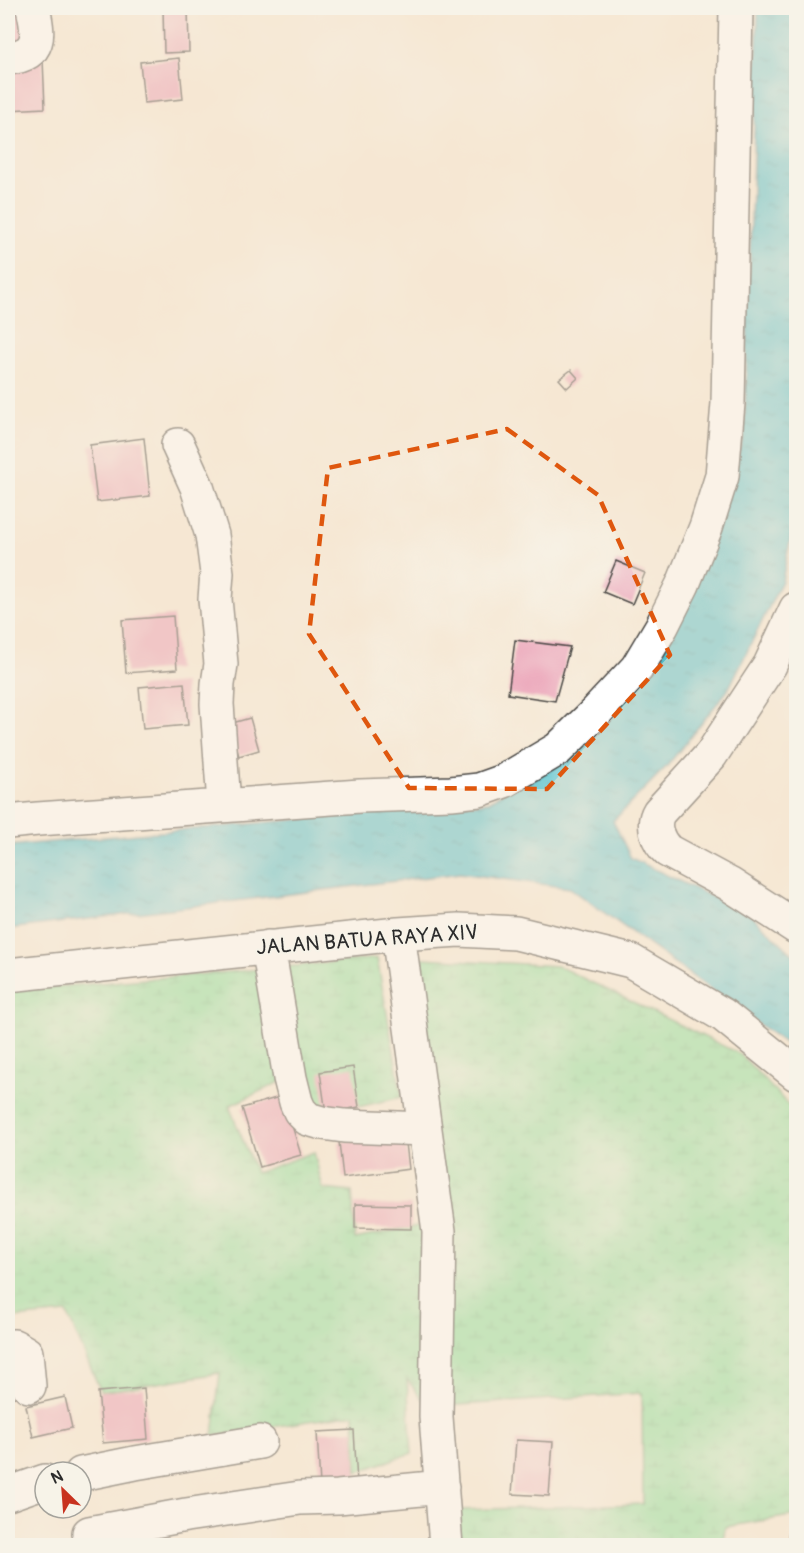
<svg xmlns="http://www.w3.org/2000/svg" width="804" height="1553" font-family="Pangolin,sans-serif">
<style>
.wetland{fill:url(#wetland-marsh);stroke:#5d8564;stroke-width:1.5}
.water{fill:url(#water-ripples);stroke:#40767d;stroke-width:1.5}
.building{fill:#eb9eb6}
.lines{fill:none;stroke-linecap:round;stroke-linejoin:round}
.minor-casing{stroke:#494744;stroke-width:36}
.path{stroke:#494744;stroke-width:4;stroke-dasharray:4.5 4.5;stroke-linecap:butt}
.minor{stroke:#fff;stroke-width:33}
.marked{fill:none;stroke:#df570e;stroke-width:4.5;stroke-dasharray:12 8;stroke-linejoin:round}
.labels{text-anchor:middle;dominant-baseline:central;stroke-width:4.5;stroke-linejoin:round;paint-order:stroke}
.street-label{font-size:21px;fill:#2b2b2b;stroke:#f7f3e8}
</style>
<defs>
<pattern id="wetland-marsh" width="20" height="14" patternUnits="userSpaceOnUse" patternTransform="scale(1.5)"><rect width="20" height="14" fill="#8fdf9e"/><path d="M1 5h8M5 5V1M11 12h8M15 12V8" fill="none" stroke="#7cc088"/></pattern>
<pattern id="water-ripples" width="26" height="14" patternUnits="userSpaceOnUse" patternTransform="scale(1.5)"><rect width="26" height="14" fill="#56c2cf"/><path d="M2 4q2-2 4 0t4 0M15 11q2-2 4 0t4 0" fill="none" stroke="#479ea8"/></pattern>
</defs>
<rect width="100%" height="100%" fill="#f7f3e8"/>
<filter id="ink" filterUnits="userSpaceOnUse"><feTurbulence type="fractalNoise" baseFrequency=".0167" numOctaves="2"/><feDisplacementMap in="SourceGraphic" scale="12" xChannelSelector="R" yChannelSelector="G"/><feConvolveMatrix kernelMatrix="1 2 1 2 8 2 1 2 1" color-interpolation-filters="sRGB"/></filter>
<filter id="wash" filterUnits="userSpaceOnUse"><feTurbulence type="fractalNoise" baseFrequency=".008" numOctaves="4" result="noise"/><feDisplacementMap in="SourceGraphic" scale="24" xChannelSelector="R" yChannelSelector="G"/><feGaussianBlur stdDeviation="1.35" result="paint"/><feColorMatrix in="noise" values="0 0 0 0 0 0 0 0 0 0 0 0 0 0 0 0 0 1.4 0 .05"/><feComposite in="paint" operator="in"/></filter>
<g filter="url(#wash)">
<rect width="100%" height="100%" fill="#f6e7d3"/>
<!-- wetland -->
<path class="wetland" d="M407,957l151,9 182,88 56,59v402l-71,12 -2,18h-287l-4,-34 211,-7 -1,-111 -214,14 -21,-28 5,74 -55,19 -3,-58 -141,22 7,-63 -119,19 -34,-79 -53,5 -6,-13v-314l276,-24 93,-9 25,139 -97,22 -12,-43 -64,30 27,67 58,-21 9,37 29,3 3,47 71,-15z"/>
<!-- water -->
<path class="water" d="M758,8h38v504l-14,69 -54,109 -61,76 -54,55 18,37 121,58 44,41v94l-226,-163 -110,-15 -452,56v-83l480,-44 86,-55 127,-191 43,-120z"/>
<g id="blocks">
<!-- building -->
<path class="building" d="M8,8h16l6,35 -22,4z
M163,8h25l1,44 -25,1z
M179,58l4,41 -39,4 -4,-41z
M43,59l2,49 -37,2v-49z
M571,370l7,8 -11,10 -8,-9z
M144,438l6,58 -53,6 -7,-57z
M616,561l29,12 -13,31 -29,-12z
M173,616l4,53 -51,4 -4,-53z
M515,640l55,7 -15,54 -47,-7z
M184,683l4,42 -45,4 -4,-42z
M250,718l9,32 -20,6 -10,-32z
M353,1067l6,40 -33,6 -6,-41z
M283,1096l18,59 -41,12 -18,-59z
M405,1134l4,35 -66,9 -4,-36z
M355,1204l56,1v24l-56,-1z
M11,1377l7,19 -9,3 -1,-5v-16z
M144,1388l4,51 -45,4 -5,-51z
M65,1397l7,31 -39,9 -7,-31z
M354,1430l3,53 -37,2 -3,-53z
M516,1440l37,2 -4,54 -37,-2z"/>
</g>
</g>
<g filter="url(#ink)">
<use href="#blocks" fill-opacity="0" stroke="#494744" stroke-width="1.5"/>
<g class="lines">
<!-- minor casing -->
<g class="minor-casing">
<path id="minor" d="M8,58c34,-3 31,-24 25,-50
M178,445l19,42 15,48 5,38 -2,26 6,65 -3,20 -1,20 7,101
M796,609l-26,56 -59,90 -52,57c-8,13 -1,30 9,39l61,33 67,43
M8,822l30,-3 322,-23 91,-3 28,-3 25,-9 54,-32 37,-36 42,-45 25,-42 21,-42 23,-57 16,-51 6,-73 8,-395
M398,934l41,297 -3,186 10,129
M268,947l22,131 6,24 4,9 8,8 14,4 22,3 81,3
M8,975l390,-41 61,-4 57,3 115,28 92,54 73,59
M8,1346h6l12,7 3,33
M81,1474l54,-11 125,-21
M8,1494l37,-13
M89,1533l97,-18 114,-17 38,-1 104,-10"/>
</g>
<!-- path -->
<path class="path" d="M788,1546l8,-57"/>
<!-- minor -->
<use href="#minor" class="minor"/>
</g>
</g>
<!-- marked area -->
<path d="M0 0H804V1553H0ZM507,429l91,66 72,160 -123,134 -138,-1 -100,-154 19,-166z" fill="#f6e7d3" fill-opacity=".55" fill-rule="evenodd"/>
<path class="marked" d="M507,429l91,66 72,160 -123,134 -138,-1 -100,-154 19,-166z"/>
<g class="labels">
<!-- street labels -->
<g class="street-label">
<text transform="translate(367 940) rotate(-4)">JALAN BATUA RAYA XIV</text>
</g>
</g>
<!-- margin -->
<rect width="804" height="1553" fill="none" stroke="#f7f3e8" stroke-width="30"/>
<!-- north arrow -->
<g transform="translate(63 1490) rotate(335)"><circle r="28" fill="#f7f3e8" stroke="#a5a39c" stroke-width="1.5"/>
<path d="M0-4.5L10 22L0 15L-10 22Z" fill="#c8321e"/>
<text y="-9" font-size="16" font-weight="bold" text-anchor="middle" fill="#2b2b2b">N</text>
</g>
</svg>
